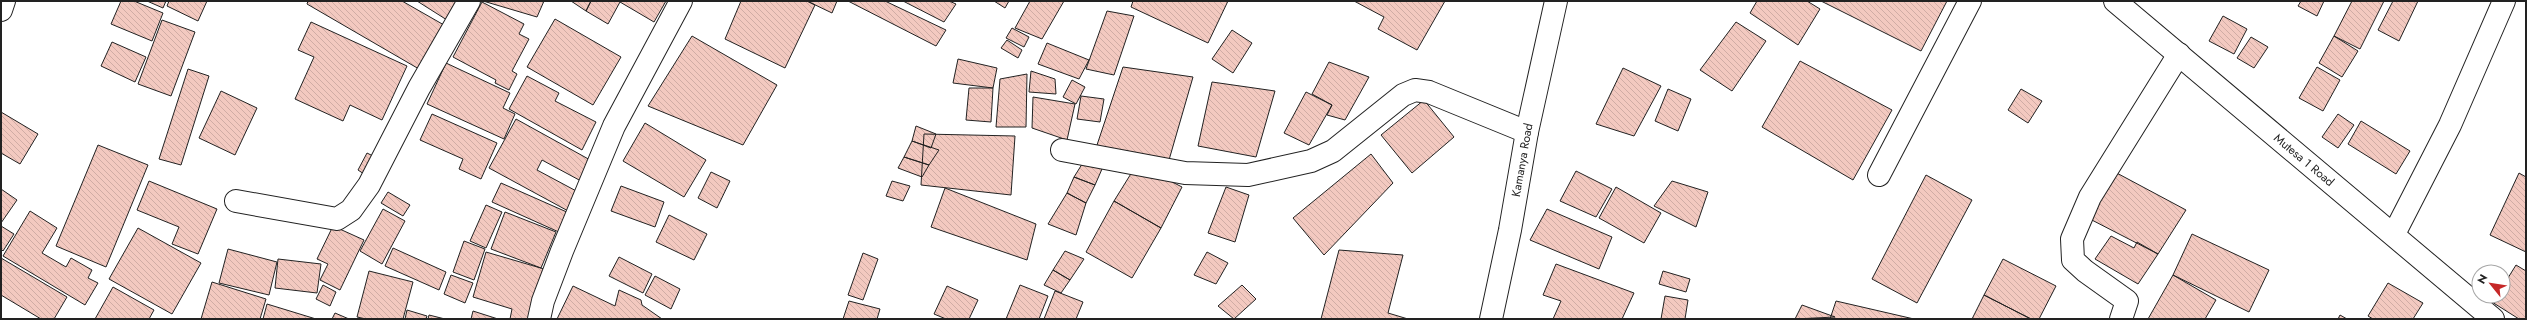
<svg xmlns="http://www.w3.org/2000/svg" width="2527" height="320" font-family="Jost,sans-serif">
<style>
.building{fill:url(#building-back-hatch);stroke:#222}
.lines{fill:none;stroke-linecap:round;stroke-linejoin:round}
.minor-casing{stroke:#222;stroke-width:24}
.minor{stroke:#fff;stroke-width:22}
.labels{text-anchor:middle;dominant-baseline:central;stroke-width:3;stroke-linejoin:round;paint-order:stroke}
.street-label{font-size:12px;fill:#222;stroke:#fff}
</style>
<defs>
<pattern id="building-back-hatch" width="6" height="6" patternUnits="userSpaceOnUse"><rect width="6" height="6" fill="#f3c9c0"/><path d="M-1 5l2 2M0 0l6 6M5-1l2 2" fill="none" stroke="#d0aca5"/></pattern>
</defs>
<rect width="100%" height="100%" fill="#fff"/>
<!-- building -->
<path class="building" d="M121,1h13l29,12 -11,28 -41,-17z
M147,1h19l-3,7z
M169,1h38l-9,20 -31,-15z
M308,1h94l42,24 -25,44 -112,-65z
M417,1h43l-13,19z
M483,1h61l-7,16z
M571,1h20l-5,10z
M591,1h75l-12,21 -34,-20 -12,22 -22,-13z
M741,1h66l8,4 -30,63 -60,-29z
M807,1h30l-5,12z
M848,1h37l61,29 -10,16z
M903,1h46l7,3 -12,18z
M994,1h15l-4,7z
M1030,1h34l-22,38 -27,-11z
M1133,1h95l-20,42 -77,-36z
M1354,1h91l-28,49 -39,-21 6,-12z
M1757,1h50l13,8 -22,36 -48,-32z
M1821,1h126l-26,50z
M2301,1h23l-7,15 -19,-10z
M2352,1h32l-24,48 -26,-13z
M2393,1h25l-19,40 -21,-11z
M482,2l42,22 -5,10 10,5 -17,32 5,3 -8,16 -14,-7 1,-3 -43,-23z
M1107,11l27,5 -20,59 -28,-6z
M2223,16l24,13 -13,25 -25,-13z
M555,19l66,38 -28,48 -66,-38z
M162,20l33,12 -24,64 -33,-12z
M311,22l96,44 -25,54 -32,-15 -7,16 -48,-22 19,-42 -16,-7z
M1736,22l30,19 -34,50 -32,-21z
M1012,28l17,9 -5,10 -18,-9z
M1232,30l20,13 -19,30 -21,-14z
M692,36l85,49 -34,60 -95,-39z
M2334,36l24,15 -16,26 -23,-14z
M2251,37l17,10 -14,21 -17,-10z
M1007,40l15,10 -4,8 -17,-10z
M112,42l34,15 -11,25 -34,-16z
M1047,43l42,17 -10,19 -41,-15z
M958,59l39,9 -4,20 -40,-5z
M1800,61l92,49 -39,70 -91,-53z
M1329,62l40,15 -24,43 -18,-5 5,-10 -20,-11z
M446,63l64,30 -7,15 12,6 -11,25 -77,-35z
M1123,67l70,10 -24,83 -75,-6z
M2317,67l23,13 -17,31 -24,-13z
M1623,68l38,18 -27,50 -38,-12z
M188,69l21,7 -28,89 -22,-6z
M1031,71l24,8 1,15 -27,-2z
M1027,74l-1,53h-30l4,-48z
M527,76l32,17 -4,8 41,21 -14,28 -73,-41z
M1072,80l13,7 -9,17 -13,-7z
M1212,82l63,9 -19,66 -58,-11z
M969,88h24l-2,34 -25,-2z
M1668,89l23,10 -13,32 -23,-10z
M2021,89l21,12 -14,22 -20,-13z
M221,91l36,17 -22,47 -36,-17z
M1306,92l26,13 -23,40 -25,-12z
M1081,96l23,3 -4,23 -23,-3z
M1033,97l42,7 -8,36 -35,-12z
M1424,100l30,37 -42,36 -31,-38z
M1,112l37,22 -18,30 -19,-11z
M432,114l65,29 -16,36 -22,-10 4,-10 -43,-19z
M2338,114l16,11 -16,23 -16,-11z
M516,119l76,42 -11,20 -39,-21 -5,10 43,23 -10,19 -81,-44z
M2361,121l49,30 -14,23 -48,-30z
M645,123l61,37 -22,37 -61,-36z
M916,126l20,8 -5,14 -19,-7z
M924,134l91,2 -4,59 -90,-10z
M912,141l27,9 -10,15 -25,-8z
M98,145l50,20 -42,102 -50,-21z
M367,153l10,5 -10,18 -9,-6z
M1371,154l22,29 -69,72 -31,-37z
M904,157l25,8 -7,12 -24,-9z
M1084,161l18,8 -7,16 -21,-8z
M1137,164l45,23 -21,41 -47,-27z
M1576,171l36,18 -16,28 -36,-16z
M2113,171l73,39 -28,44 -72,-37z
M711,172l19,9 -13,27 -19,-10z
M2519,173l7,4v75l-36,-17z
M1926,175l46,25 -55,103 -45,-24z
M1074,177l21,8 -9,18 -19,-10z
M149,181l68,28 -19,45 -26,-10 7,-17 -42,-17z
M892,181l18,5 -7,15 -17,-5z
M1672,181l36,11 -12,35 -42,-21z
M501,183l68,30 -8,20 -69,-31z
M621,186l43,16 -9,25 -44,-16z
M1226,187l23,8 -14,47 -27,-9z
M1616,187l45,26 -17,30 -45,-25z
M945,188l91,36 -9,36 -96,-33z
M1,189l16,11 -16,23z
M388,192l22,13 -7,11 -22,-13z
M1067,193l19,10 -10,32 -28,-11z
M1114,201l47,27 -29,50 -46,-26z
M486,205l16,7 -16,36 -16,-7z
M383,209l22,12 -23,43 -22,-13z
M1547,209l65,28 -13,32 -69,-29z
M30,211l27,17 -15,25 24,14 5,-9 21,12 -4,8 10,5 -13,22 -82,-49z
M505,212l51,20 -15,36 -50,-19z
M669,215l38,19 -13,26 -38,-18z
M1,226l13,8 -11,17 -2,-2z
M333,226l31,14 -24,50 -20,-10 8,-16 -11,-5z
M138,228l63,35 -29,51 -63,-35z
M2192,234l77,36 -20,42 -76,-37z
M2111,236l23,12 3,-6 21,12 -20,30 -43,-25z
M464,241l21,8 -11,31 -21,-8z
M393,248l53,24 -7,18 -54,-24z
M228,249l49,13 -8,33 -50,-12z
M1339,250l64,5 -15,58 20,6h-87z
M1065,251l19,8 -14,21 -17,-10z
M486,252l58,17 -15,50h-19l2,-10 -39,-12z
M1207,252l21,11 -12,21 -22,-9z
M863,253l15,6 -15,41 -15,-5z
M619,257l33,17 -9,19 -34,-17z
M1,258l66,39 -13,22h-13l-40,-24z
M278,259l43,5 -4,29 -42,-5z
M2003,259l53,27 -17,33h-8l-47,-24z
M1556,264l78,29 -12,26h-69l8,-18 -18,-6z
M2516,265l10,6v48h-7l-27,-17 4,-6h7v-10z
M1053,270l17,10 -9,13 -17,-8z
M369,271l44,11 -10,37h-37l-9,-2z
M1663,271l27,8 -4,13 -27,-8z
M451,275l22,8 -8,20 -21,-9z
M2173,275l43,25 -11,19h-57z
M655,276l25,13 -9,20 -26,-14z
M212,282l54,17 -6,20h-59z
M2388,283l35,20 -10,16h-40l-5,-3z
M323,285l13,7 -6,14 -14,-7z
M1020,285l28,11 -9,23h-33z
M1242,285l14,14 -22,20 -16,-13z
M573,286l42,20 4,-16 22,10 1,5 20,14h-105z
M947,286l31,14 -9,19h-23l-12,-5z
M113,287l41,23 -5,9h-54z
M1055,291l28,11 -7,17h-32z
M1984,295l47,24h-59z
M1665,296l23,4 -3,19h-24z
M849,301l31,8 -3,10h-34z
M1836,301l78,18h-84z
M267,304l49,15h-53z
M1802,305l33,12 -40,2z
M407,310l20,6 -1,3h-21z
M473,311l25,8h-27z
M335,313l14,6h-17z
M429,315l16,4h-17z
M2340,315l7,4h-9z"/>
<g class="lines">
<!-- minor casing -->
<g class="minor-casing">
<g id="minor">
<path id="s1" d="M2115,1l378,318"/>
<path d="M1,10l3,-9"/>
<path d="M1062,150l123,23 63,2 63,-14 22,-10 70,-56 12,-5 14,2 98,40"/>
<path d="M1879,175l91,-174"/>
<path d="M236,201l101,18 14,-9 18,-25 50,-97 50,-87"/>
<path d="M2394,234l56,-109 54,-124"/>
<path d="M539,319l4,-18 19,-50 52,-125 67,-125"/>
<path id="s2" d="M1491,319l19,-89 17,-98 29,-131"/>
<path d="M2121,319l6,-18 -42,-30 -12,-11 -1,-21 18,-42 89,-143"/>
</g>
</g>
<!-- minor -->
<use href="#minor" class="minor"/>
</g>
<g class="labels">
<!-- street labels -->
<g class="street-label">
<text stroke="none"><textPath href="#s1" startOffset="247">Mutesa 1 Road</textPath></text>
<text stroke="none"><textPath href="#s2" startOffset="162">Kamanya Road</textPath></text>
</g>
</g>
<!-- border -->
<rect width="2527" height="320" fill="none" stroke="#222222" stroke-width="4"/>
<!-- north arrow -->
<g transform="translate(2491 284) rotate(300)"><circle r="19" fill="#ffffff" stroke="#a7a7a7"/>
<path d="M0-3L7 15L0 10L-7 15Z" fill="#c62828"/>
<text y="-6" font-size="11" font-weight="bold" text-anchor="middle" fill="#222222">N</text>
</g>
</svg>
